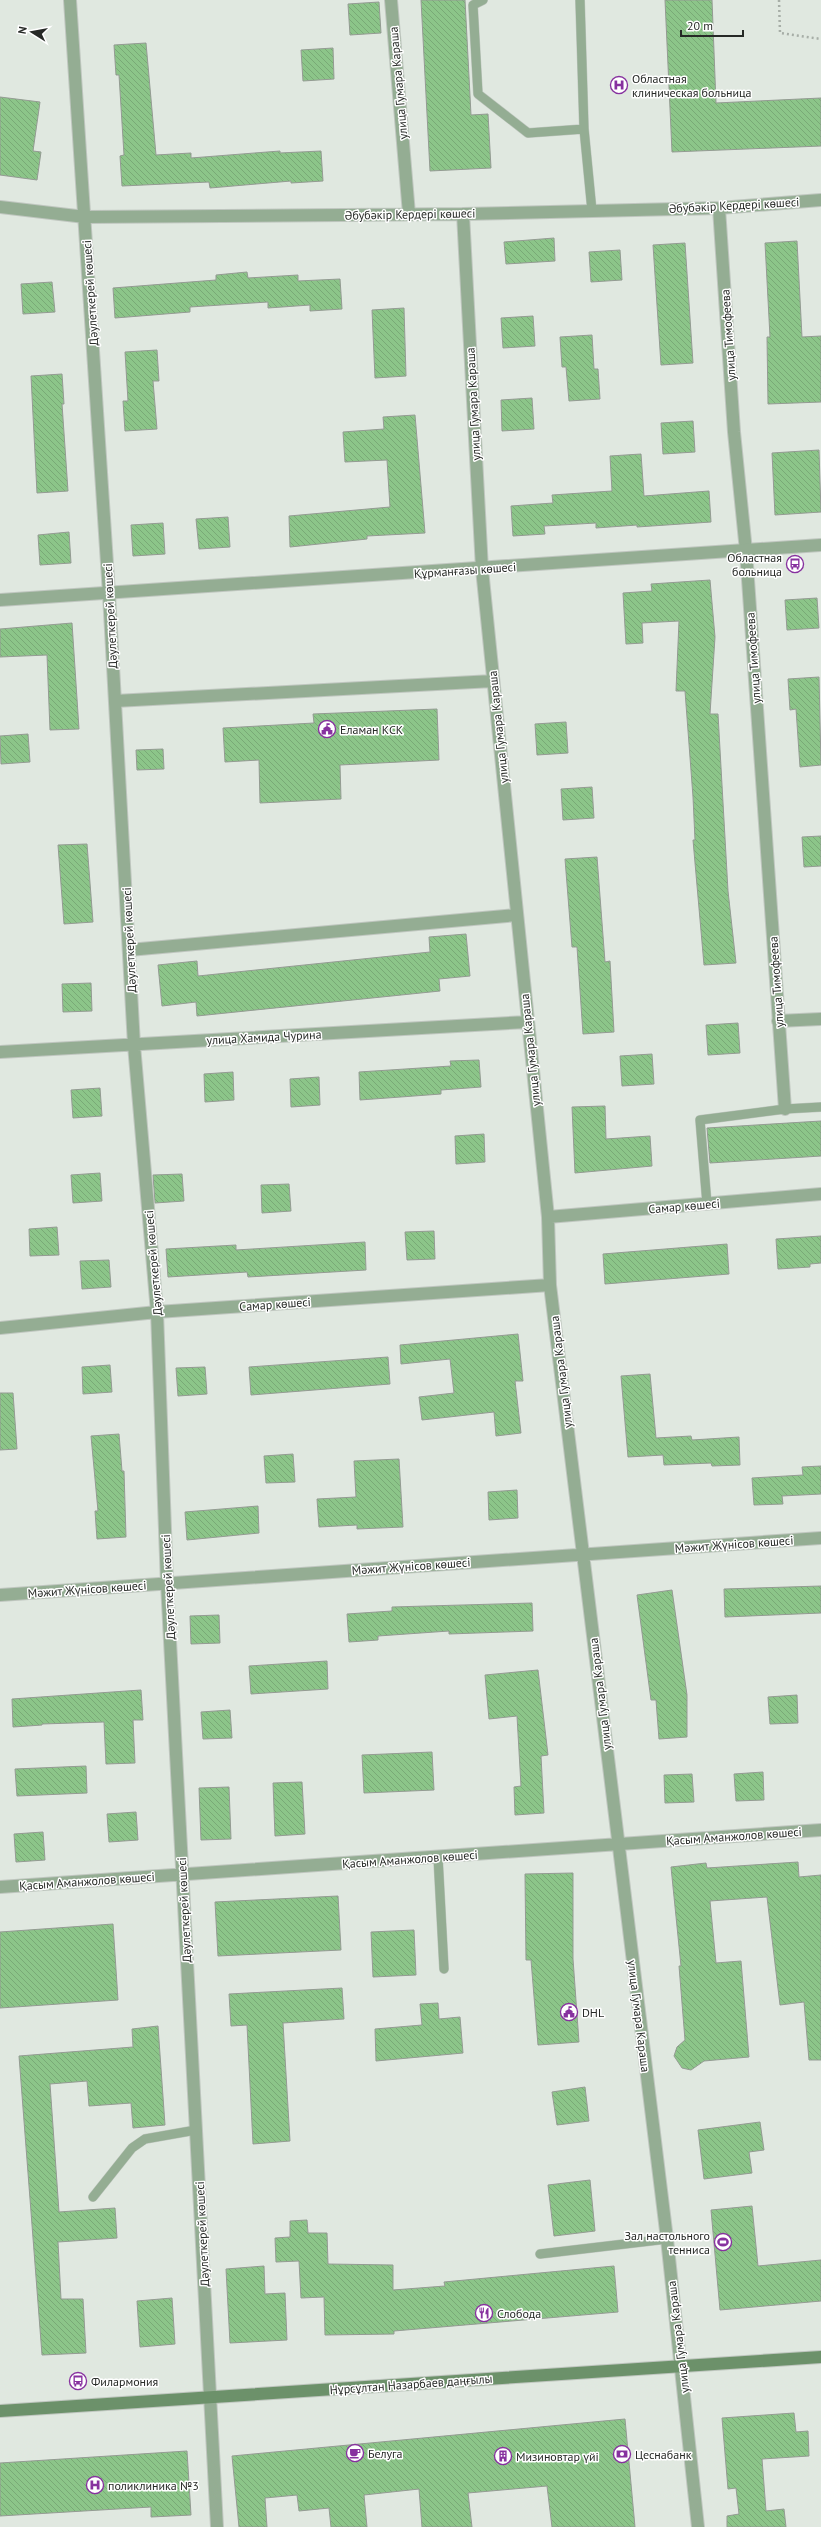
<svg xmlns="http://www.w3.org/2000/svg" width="821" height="2527" font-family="'PT Sans',sans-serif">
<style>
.building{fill:url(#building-back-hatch);stroke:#949b93}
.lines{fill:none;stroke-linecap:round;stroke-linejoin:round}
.service-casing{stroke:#bfc6bf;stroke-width:10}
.minor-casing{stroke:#bfc6bf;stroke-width:14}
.tertiary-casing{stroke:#bfc6bf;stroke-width:14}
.secondary-casing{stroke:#bfc6bf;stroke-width:14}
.path{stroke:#a7aea7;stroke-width:2.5;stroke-dasharray:2 3;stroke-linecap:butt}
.service{stroke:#94ad93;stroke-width:9}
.minor{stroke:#94ad93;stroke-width:12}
.tertiary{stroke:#94ad93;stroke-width:12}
.secondary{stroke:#6c916a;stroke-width:12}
.labels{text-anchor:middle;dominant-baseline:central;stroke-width:3;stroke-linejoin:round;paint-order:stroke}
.poi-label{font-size:12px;fill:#262926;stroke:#fff;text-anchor:start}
.street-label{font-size:12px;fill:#262926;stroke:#fff}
</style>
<defs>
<pattern id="building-back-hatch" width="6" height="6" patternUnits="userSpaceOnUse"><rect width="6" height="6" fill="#8cc589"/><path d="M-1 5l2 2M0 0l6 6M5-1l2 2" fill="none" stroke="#79a976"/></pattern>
</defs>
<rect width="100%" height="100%" fill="#e0e8e0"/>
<!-- building -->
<path class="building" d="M421,0h44l6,115 17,-1 3,54 -61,3z
M665,0h47l4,103 105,-5v48l-149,6z
M379,2l2,31 -31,2 -2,-31z
M146,43l10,112 35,-2v5l89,-7v2l41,-2 2,30 -32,2v-2l-81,7 -1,-6 -87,4 -2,-30 4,-1 -5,-80h-3l-2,-30z
M333,48l1,31 -31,2 -2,-31z
M0,97l40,5 -7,49 8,1 -4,28 -37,-5z
M554,238l1,23 -49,3 -2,-22z
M797,241l5,96 19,-1v66l-53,2 -1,-67h3l-5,-94z
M685,243l8,120 -32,2 -8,-120z
M620,250l2,30 -31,2 -2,-30z
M247,272l1,6 50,-3v6l42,-2 2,30 -32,2v-6l-42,3v-6l-78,5v5l-75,6 -2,-30 103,-8v-5z
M52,282l3,30 -32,2 -2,-30z
M404,308l2,68 -31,2 -3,-68z
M533,316l2,30 -32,2 -2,-30z
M592,335l2,34h4l2,30 -31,2 -3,-34h-4l-2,-30z
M157,350l2,31h-6l4,48 -32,2 -2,-30h5l-3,-49z
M62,374l2,30h-2l6,87 -31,2 -6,-117z
M532,398l2,31 -32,2 -1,-31z
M415,415l10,118 -58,3v3l-77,8 -1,-31 101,-9 -3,-47 -42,2 -2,-30 41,-3 -1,-12z
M693,421l2,31 -32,2 -2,-31z
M819,450l2,62 -46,3 -3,-62z
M641,454l3,42 65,-5 2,31 -74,5v-2l-41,3v-5l-52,3 1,8 -32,2 -2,-30 42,-3 -1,-8 60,-4 -2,-35z
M228,517l2,30 -31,2 -3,-30z
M163,523l2,31 -32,2 -2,-31z
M69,532l2,31 -31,2 -2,-30z
M710,580l5,57 -5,77h8l10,177 8,72 -32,2 -11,-125h2l-2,-43 -8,-106h-9l3,-70 -37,2 1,20 -17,1 -3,-51 29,-2 -1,-7z
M817,598l2,30 -32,2 -2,-30z
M72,623l7,106 -29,1 -3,-75 -47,2v-28z
M819,677l2,88 -21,2 -4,-58 -6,1 -2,-31z
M437,709l2,51 -99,5 1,34 -81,4 -1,-43 -34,2 -2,-34 91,-5 -1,-9z
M566,722l2,31 -31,2 -2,-31z
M28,734l2,28 -29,2 -1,-28z
M163,749l1,20 -27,1 -1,-20z
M592,787l2,31 -31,2 -2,-31z
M821,836v30l-17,1 -2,-30z
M87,844l6,78 -29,2 -6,-79z
M597,857l8,105 5,-1 4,71 -31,2 -6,-87h-5l-7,-88z
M466,934l4,42 -31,3 1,12 -243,25 -1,-14 -34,4 -4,-41 39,-4 1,15 232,-24 -1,-15z
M91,983l1,28 -29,1 -1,-28z
M738,1023l2,30 -32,2 -2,-30z
M652,1054l2,30 -32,2 -2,-30z
M479,1060l2,27 -40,3v4l-81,6 -1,-28 92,-6 -1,-5z
M233,1072l1,28 -29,2 -1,-28z
M319,1077l1,28 -29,2 -1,-28z
M100,1088l2,28 -29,2 -2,-28z
M605,1106l1,33 44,-3 2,30 -77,7 -3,-66z
M821,1121v35l-111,7 -3,-35z
M484,1134l1,28 -29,2 -1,-28z
M100,1173l2,28 -29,2 -2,-28z
M182,1174l2,27 -29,2 -2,-28z
M289,1184l2,27 -29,2 -1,-28z
M57,1227l2,28 -29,1 -1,-27z
M434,1231l1,28 -28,1 -2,-28z
M821,1236v27l-11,1v3l-32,2 -2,-30z
M365,1242l1,28 -118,7 -1,-5 -79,5 -2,-28 70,-4v5z
M727,1244l2,30 -124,10 -2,-30z
M109,1260l2,27 -29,2 -2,-28z
M518,1334l5,47h-8l6,52 -25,3 -2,-24 -72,8 -3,-23 35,-4 -4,-34 -49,5 -1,-19z
M388,1357l2,27 -139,11 -2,-28z
M110,1365l2,27 -29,2 -1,-27z
M205,1367l2,27 -29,2 -2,-28z
M650,1374l6,64 35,-2 1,4 47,-3 1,28 -28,1 -1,-3 -47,2 -1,-10 -35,2 -7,-81z
M0,1393h13l4,56 -17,1z
M119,1434l3,37h2l2,66 -29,2 -2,-28h3l-7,-75z
M293,1454l2,28 -29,1 -2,-27z
M399,1459l4,68 -46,2v-4l-38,2 -2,-28 39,-2 -2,-36z
M821,1466v28l-39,2 1,8 -29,1 -2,-27 51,-3 -1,-8z
M517,1490l1,28 -29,2 -1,-28z
M258,1506l1,27 -72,7 -2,-28z
M821,1586v27l-96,4 -1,-28z
M672,1590l15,105v42l-28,2 -3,-39h-5l-14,-105z
M532,1603l1,28 -84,3v-3l-71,5v4l-29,2 -2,-28 45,-3v-4z
M219,1615l1,28 -29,1 -1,-28z
M327,1661l1,28 -77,5 -2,-28z
M538,1670l10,85 -7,1 3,57 -29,2 -1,-28 7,-1 -4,-70 -28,3 -4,-44z
M141,1690l2,30h-10l2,43 -29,1 -2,-42 -62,2v1l-29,2 -1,-28z
M797,1695l1,28 -28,1 -2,-27z
M230,1710l2,28 -29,1 -2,-27z
M432,1752l2,38 -70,3 -2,-38z
M86,1766l1,27 -70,3 -2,-27z
M763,1772l1,28 -28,1 -2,-27z
M692,1774l2,28 -29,1 -1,-28z
M302,1782l3,52 -30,2 -2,-53z
M229,1787l2,52 -30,1 -2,-52z
M136,1812l2,28 -29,2 -2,-28z
M43,1832l2,28 -29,2 -2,-28z
M798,1862l1,15 22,-2v185h-12l-5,-58 -24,3 -13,-108 -57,4 6,62 25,-2 8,96 -45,4 -13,9 -9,-2 -8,-12 3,-9 8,-7 -6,-74h2l-10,-99 35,-4 1,5z
M573,1873v86l6,83 -41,3 -7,-85h-5l-1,-86z
M338,1896l3,54 -123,6 -3,-54z
M113,1924l5,76 -118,8v-76z
M414,1930l2,45 -43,2 -2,-45z
M342,1988l2,31 -61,4 7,118 -37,3 -6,-119 -16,1 -2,-32z
M438,2003l1,16 21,-2 3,36 -87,8 -1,-32 47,-4 -2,-21z
M158,2026l7,99 -32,3 -2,-25 -42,3 -2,-25 -37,3 9,128 56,-4 2,30 -59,4 3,57h22l3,54 -44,2 -23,-299 114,-9 -1,-18z
M585,2087l4,34 -32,4 -5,-33z
M760,2122l4,28 -15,2 3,21 -48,6 -6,-49z
M590,2180l5,51 -41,5 -6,-51z
M752,2206l6,60 63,-6v41l-101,9 -9,-100z
M307,2220l1,13h19l1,31 65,1v25l52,-4 -1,-4 170,-16 4,46 -224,19v3l-69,1 -1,-38 -23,1 -2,-37 -23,1 -1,-24 15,-1v-16z
M264,2266l1,28 20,-1 2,47 -57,3 -4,-74z
M172,2298l3,46 -35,3 -3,-46z
M794,2413l2,19 12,-1 1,25 -47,3 4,52 18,-2 2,18h-59v-11l12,-2 -3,-26 -8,1 -6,-71z
M625,2419l10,108h-83l-5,-41 -79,7 4,34h-50l-3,-38 -55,6 3,32h-36l-2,-19 -30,3 -2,-16 -32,3 2,29h-28l-7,-71z
M187,2451l4,64 -40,2v-10l-151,9v-53z"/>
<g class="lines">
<!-- service casing -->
<g class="service-casing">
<path id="service" d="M483,0l-10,5 5,89 50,39 56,-4 -4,-129
M584,129l8,82
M707,1204l-7,-84 85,-11 36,-2
M438,1857l6,112
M93,2197l39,-49 13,-9 51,-9
M540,2254l127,-15"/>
</g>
<!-- minor casing -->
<g class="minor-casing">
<path id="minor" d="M70,0l39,594 25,451 23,267 10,272 50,943
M391,0l18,214
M0,207l85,10 378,-3 256,-6 102,-8
M719,208l15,224 12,119 39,558
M463,214l19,355 66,648 2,68 117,954 31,288
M115,701l378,-20
M129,950l388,-35
M778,1021l43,-2
M0,1052l527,-30
M548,1217l273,-23
M0,1328l157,-16 393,-27
M0,1595l821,-57
M0,1887l821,-57"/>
</g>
<!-- tertiary casing -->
<g class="tertiary-casing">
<path id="tertiary" d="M0,600l821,-55"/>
</g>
<!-- secondary casing -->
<g class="secondary-casing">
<path id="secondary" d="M0,2411l821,-54"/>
</g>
<!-- path -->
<path class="path" d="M779,0l1,33 41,6"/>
<!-- service -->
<use href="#service" class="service"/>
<!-- minor -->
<use href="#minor" class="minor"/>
<!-- tertiary -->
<use href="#tertiary" class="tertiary"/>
<!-- secondary -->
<use href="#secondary" class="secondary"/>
</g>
<!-- icons -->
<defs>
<g id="hospital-ring" transform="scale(0.9)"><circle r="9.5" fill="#fff" stroke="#87319f" stroke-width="1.5"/><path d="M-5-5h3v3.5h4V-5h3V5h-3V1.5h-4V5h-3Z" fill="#87319f"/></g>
<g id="bus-ring" transform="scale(0.9)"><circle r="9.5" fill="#fff" stroke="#87319f" stroke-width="1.5"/><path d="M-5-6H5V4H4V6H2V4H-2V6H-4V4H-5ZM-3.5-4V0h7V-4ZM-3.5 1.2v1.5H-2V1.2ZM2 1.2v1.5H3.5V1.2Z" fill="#87319f"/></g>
<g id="civic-ring" transform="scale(0.9)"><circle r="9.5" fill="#fff" stroke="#87319f" stroke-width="1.5"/><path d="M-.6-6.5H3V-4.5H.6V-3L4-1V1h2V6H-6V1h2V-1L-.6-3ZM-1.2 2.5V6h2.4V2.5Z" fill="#87319f"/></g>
<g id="stadium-ring" transform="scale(0.9)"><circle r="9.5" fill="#fff" stroke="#87319f" stroke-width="1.5"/><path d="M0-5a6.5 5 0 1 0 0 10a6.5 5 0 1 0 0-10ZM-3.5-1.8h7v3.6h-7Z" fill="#87319f"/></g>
<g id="restaurant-ring" transform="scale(0.9)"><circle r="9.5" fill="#fff" stroke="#87319f" stroke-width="1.5"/><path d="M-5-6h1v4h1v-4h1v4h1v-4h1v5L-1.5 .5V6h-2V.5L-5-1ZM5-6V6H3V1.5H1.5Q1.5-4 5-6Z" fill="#87319f"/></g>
<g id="cafe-ring" transform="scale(0.9)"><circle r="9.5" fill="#fff" stroke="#87319f" stroke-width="1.5"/><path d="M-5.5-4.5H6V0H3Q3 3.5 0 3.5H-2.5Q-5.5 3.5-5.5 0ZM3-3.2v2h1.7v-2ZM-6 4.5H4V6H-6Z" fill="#87319f"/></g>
<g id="bank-ring" transform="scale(0.9)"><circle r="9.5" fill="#fff" stroke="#87319f" stroke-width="1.5"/><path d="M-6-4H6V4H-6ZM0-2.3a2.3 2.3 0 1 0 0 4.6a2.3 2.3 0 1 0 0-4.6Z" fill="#87319f"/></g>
<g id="building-ring" transform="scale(0.9)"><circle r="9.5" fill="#fff" stroke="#87319f" stroke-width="1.5"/><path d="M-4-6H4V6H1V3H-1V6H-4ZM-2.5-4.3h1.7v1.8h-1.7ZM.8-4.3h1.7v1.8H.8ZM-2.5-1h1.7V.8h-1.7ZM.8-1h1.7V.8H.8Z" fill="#87319f"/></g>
</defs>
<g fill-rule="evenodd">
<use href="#hospital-ring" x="619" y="85"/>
<use href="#bus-ring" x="795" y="564"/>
<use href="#civic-ring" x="327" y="729"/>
<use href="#civic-ring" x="569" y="2012"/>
<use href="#stadium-ring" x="723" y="2242"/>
<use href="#restaurant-ring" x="484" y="2313"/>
<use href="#bus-ring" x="78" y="2381"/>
<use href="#cafe-ring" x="355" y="2453"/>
<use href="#bank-ring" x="622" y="2454"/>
<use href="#building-ring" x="503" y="2456"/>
<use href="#hospital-ring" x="95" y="2485"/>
</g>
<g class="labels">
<!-- poi labels -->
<g class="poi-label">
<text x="632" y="78">Областная<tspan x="632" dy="14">клиническая больница</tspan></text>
<text x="782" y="557" text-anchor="end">Областная<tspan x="782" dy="14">больница</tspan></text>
<text x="340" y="729">Еламан КСК</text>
<text x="582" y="2012">DHL</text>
<text x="710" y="2235" text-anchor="end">Зал настольного<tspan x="710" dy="14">тенниса</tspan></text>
<text x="497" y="2313">Слобода</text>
<text x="91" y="2381">Филармония</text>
<text x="368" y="2453">Белуга</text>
<text x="635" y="2454">Цеснабанк</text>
<text x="516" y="2456">Мизиновтар үйі</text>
<text x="108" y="2485">поликлиника №3</text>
</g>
<!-- street labels -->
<g class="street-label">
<text transform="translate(398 83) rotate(-95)">улица Гумара Караша</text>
<text transform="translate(734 205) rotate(-3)">Әбубәкір Кердері көшесі</text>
<text transform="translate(410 214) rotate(-1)">Әбубәкір Кердері көшесі</text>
<text transform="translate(90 293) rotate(-94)">Дәулеткерей көшесі</text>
<text transform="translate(728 335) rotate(-94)">улица Тимофеева</text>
<text transform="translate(473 404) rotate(-93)">улица Гумара Караша</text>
<text transform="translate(465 570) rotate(-4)">Құрманғазы көшесі</text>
<text transform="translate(110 616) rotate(-93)">Дәулеткерей көшесі</text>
<text transform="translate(753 658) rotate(-94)">улица Тимофеева</text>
<text transform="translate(498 727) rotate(-96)">улица Гумара Караша</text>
<text transform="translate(129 940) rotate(-93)">Дәулеткерей көшесі</text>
<text transform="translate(776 982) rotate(-94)">улица Тимофеева</text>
<text transform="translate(264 1037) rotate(-3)">улица Хамида Чурина</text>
<text transform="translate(530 1050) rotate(-96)">улица Гумара Караша</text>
<text transform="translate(684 1206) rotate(-5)">Самар көшесі</text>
<text transform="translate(153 1263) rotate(-95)">Дәулеткерей көшесі</text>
<text transform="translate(275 1304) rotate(-4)">Самар көшесі</text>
<text transform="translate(561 1372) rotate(-97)">улица Гумара Караша</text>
<text transform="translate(734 1544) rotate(-4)">Мәжит Жүнісов көшесі</text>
<text transform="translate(411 1566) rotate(-4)">Мәжит Жүнісов көшесі</text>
<text transform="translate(168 1587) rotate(-93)">Дәулеткерей көшесі</text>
<text transform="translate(87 1589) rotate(-4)">Мәжит Жүнісов көшесі</text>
<text transform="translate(600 1694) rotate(-97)">улица Гумара Караша</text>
<text transform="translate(734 1836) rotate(-4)">Қасым Аманжолов көшесі</text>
<text transform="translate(410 1859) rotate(-4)">Қасым Аманжолов көшесі</text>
<text transform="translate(87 1881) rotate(-4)">Қасым Аманжолов көшесі</text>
<text transform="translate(184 1910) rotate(-93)">Дәулеткерей көшесі</text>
<text transform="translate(639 2016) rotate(83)">улица Гумара Караша</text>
<text transform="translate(202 2234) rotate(-93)">Дәулеткерей көшесі</text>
<text transform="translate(678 2337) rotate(-97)">улица Гумара Караша</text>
<text transform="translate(411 2384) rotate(-4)">Нұрсұлтан Назарбаев даңғылы</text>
</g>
</g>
<!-- north arrow -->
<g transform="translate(32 32) rotate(281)" stroke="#ffffff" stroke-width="3" paint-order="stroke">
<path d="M0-3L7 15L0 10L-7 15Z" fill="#262926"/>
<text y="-6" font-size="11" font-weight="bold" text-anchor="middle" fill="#262926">N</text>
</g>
<!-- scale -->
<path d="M681 30v6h62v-6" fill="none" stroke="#262926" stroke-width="2"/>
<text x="687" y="30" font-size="12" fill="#262926" stroke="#ffffff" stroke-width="3" paint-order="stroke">20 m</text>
</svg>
